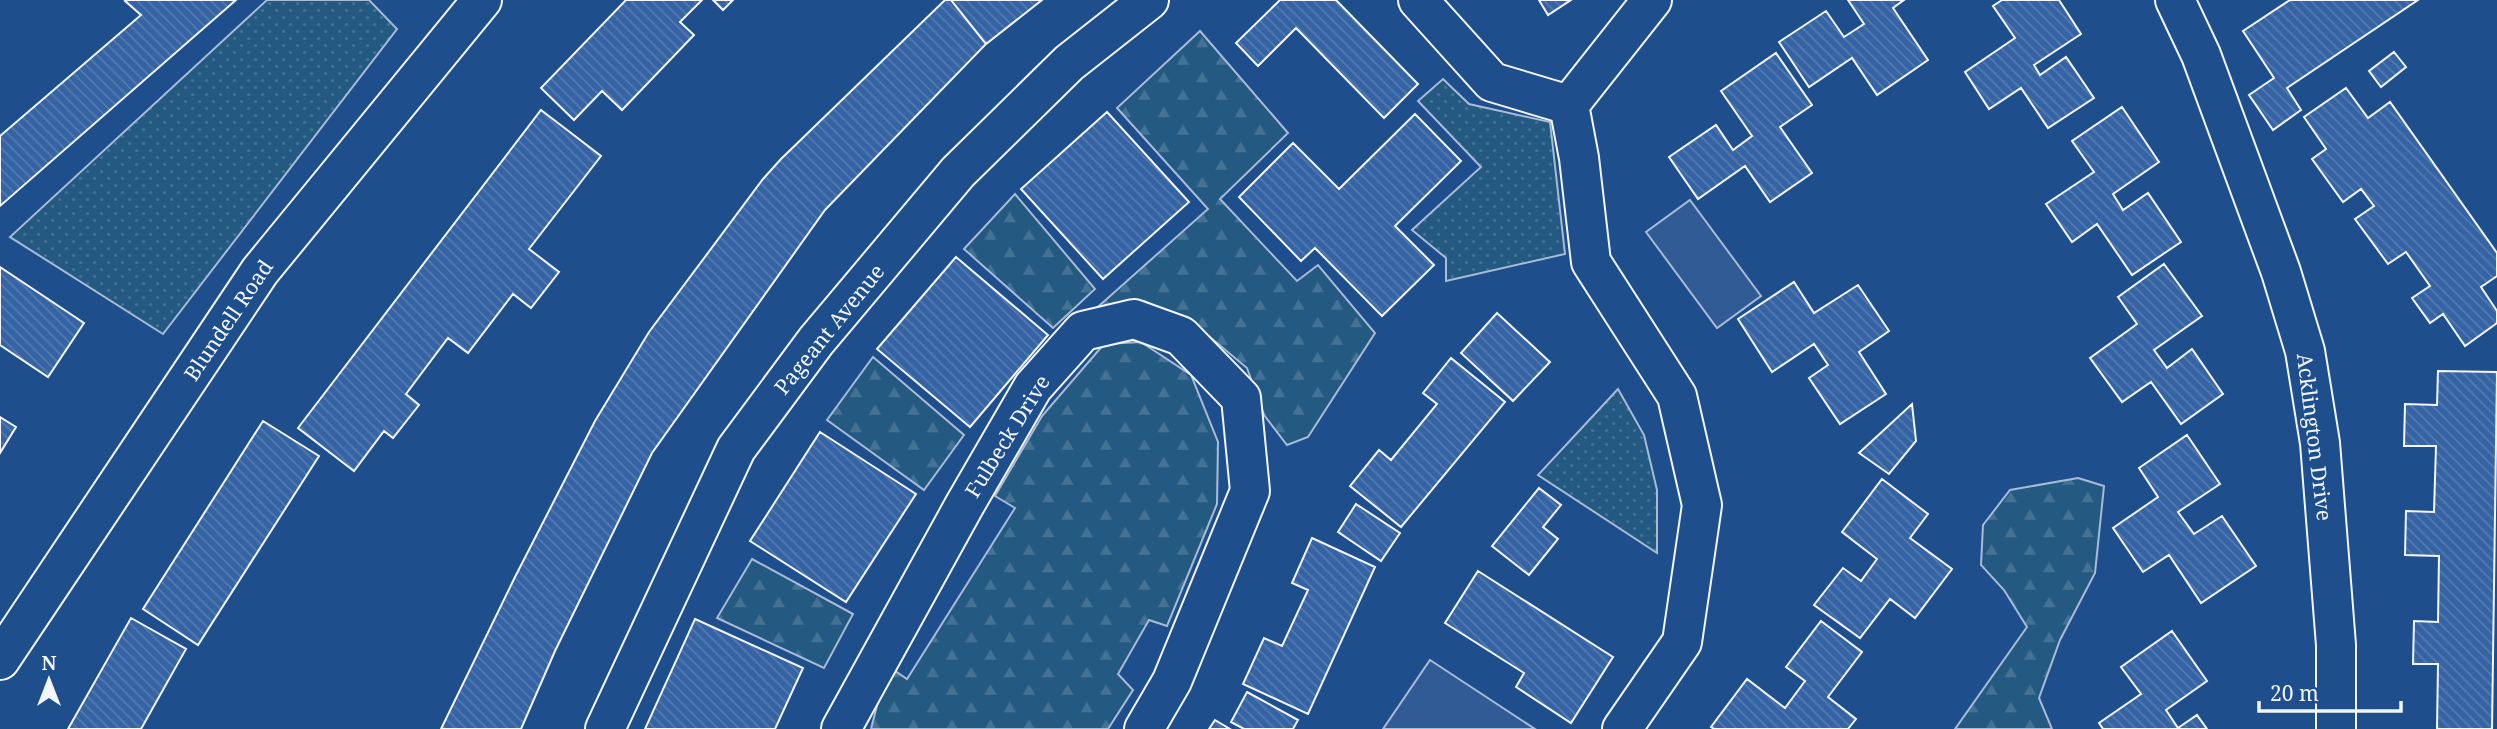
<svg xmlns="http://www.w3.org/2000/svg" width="2497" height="729" font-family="'Noto Serif',serif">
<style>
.grass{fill:url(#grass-dots);stroke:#a8bbd7;stroke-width:2}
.forest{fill:url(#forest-firs);stroke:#a8bbd7;stroke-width:2}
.parking{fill:#305b95;stroke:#a8bbd7;stroke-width:2}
.building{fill:url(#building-back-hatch);stroke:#f2f6ff;stroke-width:2}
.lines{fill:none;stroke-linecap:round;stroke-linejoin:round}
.street-casing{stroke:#f2f6ff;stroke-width:42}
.street{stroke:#1f4e8c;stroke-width:38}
.labels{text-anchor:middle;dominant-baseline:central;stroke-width:5;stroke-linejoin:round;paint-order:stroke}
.street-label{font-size:21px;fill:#f2f6ff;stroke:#1f4e8c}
</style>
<defs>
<pattern id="grass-dots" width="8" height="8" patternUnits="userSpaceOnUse" patternTransform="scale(1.75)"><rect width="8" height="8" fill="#245a82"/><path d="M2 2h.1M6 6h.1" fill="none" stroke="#447295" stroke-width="1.8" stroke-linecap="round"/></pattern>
<pattern id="forest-firs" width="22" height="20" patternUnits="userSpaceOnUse" patternTransform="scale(1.75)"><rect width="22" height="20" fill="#245a82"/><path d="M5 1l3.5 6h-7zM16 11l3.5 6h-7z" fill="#447295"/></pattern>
<pattern id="building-back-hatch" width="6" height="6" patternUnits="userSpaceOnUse" patternTransform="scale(1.75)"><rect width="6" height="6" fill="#3563a3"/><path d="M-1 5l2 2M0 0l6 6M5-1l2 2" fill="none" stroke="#537ab1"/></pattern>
</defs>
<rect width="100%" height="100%" fill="#1f4e8c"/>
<!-- grass -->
<path class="grass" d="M267,0h102l28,29 -234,305 -153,-97z
M1443,79l26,25 81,18 15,132 -119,27v-23l-34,-28 69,-63 -63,-66z
M1618,389l26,46 13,55v63l-119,-78z"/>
<!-- forest -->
<path class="forest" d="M1200,31l88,102 -68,66 77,82 21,-16 57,68 -67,104 -21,8 -23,-30 -17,-47 -49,-41 -54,-26 -53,12 117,-104 -91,-101z
M1015,194l80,95 -42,39 -89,-79z
M1141,342l50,33 27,67 -1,62 -50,122 -18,-6 -31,54 15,16 -25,39h-237l8,-31 16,-27 12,8 108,-171 -20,-12 47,-80 62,-72z
M873,357l91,78 -40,55 -97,-70z
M2078,478l26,8 -9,87 -35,67 -21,58 13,31h-97l72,-102 -23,-37 -23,-25 2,-40 27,-35z
M752,559l101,55 -29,54 -107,-50z"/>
<!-- parking -->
<path class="parking" d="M1690,200l71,96 -44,32 -71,-96z
M1430,660l105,69h-152z"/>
<!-- building -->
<path class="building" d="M127,0h109l-236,206v-70l141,-121 -16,-14z
M626,0h76l-22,22 14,13 -72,75 -20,-19 -28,29 -33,-32z
M713,0h20l-10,10z
M945,0h6l35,44 -161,166 -173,243 -97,198 -34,78h-80l74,-152 80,-156 54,-89 114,-153 18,-20z
M951,0h91l-56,44z
M1280,0h56l82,84 -34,34 -88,-90 -38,38 -22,-23z
M1539,0h32l-23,15z
M1848,0h56l-11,8 35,52 -51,35 -25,-37 -43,29 -30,-45 47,-31 18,26 20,-13z
M2002,0h57l22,34 -47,31 6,10 26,-18 28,41 -46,30 -27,-40 -32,21 -24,-37 50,-34 -22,-32z
M2290,0h128l-131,88 14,22 -28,20 -24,-35 25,-17 -31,-47z
M2394,52l12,15 -25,20 -12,-16z
M1776,53l36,52 -32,22 32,46 -42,29 -25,-36 -47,33 -29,-42 47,-32 17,25 19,-14 -31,-45z
M2346,88l22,30 22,-16 107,151v23l-16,11 16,24v12l-32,23 -22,-32 -13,9 -18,-25 18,-12 -24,-34 -18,12 -33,-45 19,-13 -13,-17 -18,13 -31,-43 14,-10 -22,-32z
M2122,107l37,55 -46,32 10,16 25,-17 33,49 -49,33 -35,-51 -25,18 -26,-38 48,-32 -22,-31z
M541,110l60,46 -72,93 30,23 -28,36 -18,-14 -45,59 -20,-15 -42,56 13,11 -26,33 -9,-7 -30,40 -56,-43z
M1107,112l82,90 -86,77 -82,-90z
M1415,114l46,47 -66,65 39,39 -52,51 -67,-68 -14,13 -62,-64 54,-54 46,46z
M956,257l92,78 -78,92 -93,-78z
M2164,264l38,52 -48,34 13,18 25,-19 31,45 -42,30 -30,-42 -29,20 -32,-44 47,-34 -19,-27z
M0,267l84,56 -36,54 -48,-32z
M1794,282l20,31 44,-28 31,46 -30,21 27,42 -46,30 -31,-46 19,-13 -14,-21 -42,28 -34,-53z
M1497,313l53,49 -37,39 -52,-48z
M1451,358l54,44 -104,125 -51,-41 29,-36 12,10 46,-56 -14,-11z
M2438,371l59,1 -5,357h-55l1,-65h-25l1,-43 24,1 1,-66 -34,-1 1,-44 28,1 2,-66h-32l1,-42 32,1z
M1912,404l4,37 -27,33 -30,-21z
M0,417l16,10 -16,26z
M263,421l56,35 -121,189 -55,-36z
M820,432l96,62 -70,108 -96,-61z
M2187,435l33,49 -42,28 16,22 28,-18 34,50 -55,37 -32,-48 -26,17 -30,-44 45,-31 -19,-29z
M1882,479l46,35 -18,24 42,31 -37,49 -25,-19 -30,39 -46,-33 29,-37 18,13 16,-22 -35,-27z
M1539,488l22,17 -18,22 15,12 -29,36 -37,-29z
M1356,504l44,29 -19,28 -43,-29z
M1312,538l63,29 -67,147 -65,-30 21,-46 18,8 26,-56 -16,-7z
M1478,571l135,86 -42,66 -55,-36 8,-14 -79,-50z
M131,618l55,31 -45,80h-73z
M695,619l108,49 -28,61h-130z
M1821,621l41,31 -34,45 28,22 -8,10h-134l-3,-2 36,-48 38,29 20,-27 -19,-14z
M2172,631l35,50 -41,29 12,18 19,-13 10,14h-104l-4,-6 42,-29 -20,-27z
M1247,692l51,28 -5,9h-49l-13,-7z
M1215,720l15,9h-21z"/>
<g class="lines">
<!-- street casing -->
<g class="street-casing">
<path id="street" d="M1418,0l74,82 77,23
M2175,0l26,55 80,217 24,79 15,92 16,202v84
M0,660l260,-389 222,-271
M605,729l131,-280 80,-108 142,-169 111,-109 80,-63
M841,729l123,-223 69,-119 50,-56 51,-12 47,17 60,62 9,93 -78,190 -28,48
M1622,729l60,-87 20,-137 -25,-109 -86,-134 -12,-104 -10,-53 83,-105"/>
</g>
<!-- street -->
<use href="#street" class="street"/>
</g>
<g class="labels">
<!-- street labels -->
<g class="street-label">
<text transform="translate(228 320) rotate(-56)">Blundell Road</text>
<text transform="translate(829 329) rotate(-51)">Pageant Avenue</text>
<text transform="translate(1007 436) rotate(-58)">Fulbeck Drive</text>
<text transform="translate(2315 437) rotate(83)">Acklington Drive</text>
</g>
</g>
<!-- north arrow -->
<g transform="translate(49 680)" stroke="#1f4e8c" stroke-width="5" paint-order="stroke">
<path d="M0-5L12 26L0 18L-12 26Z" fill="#f2f6ff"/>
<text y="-10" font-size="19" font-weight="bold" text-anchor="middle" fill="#f2f6ff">N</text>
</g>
<!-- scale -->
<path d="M2259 701v10h142v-10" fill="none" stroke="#f2f6ff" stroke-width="3.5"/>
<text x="2270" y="701" font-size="21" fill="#f2f6ff" stroke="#1f4e8c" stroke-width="5" paint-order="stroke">20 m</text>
</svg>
